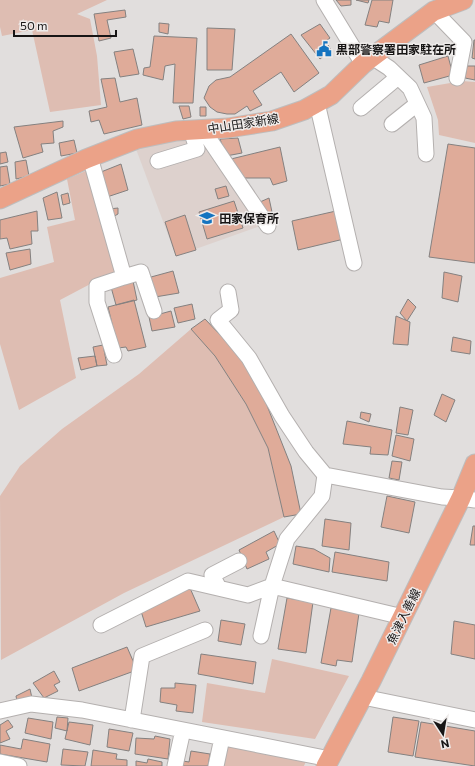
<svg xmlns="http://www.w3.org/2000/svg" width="475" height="766" font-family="Commissioner,'Noto Sans JP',sans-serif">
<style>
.built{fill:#ddd1cd}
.green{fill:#debdb2}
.building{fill:#dfab99;stroke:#848180}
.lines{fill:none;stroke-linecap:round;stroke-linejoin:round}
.minor-casing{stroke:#b4b0af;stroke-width:17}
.major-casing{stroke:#bebdbd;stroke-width:21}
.minor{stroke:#fff;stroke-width:15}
.major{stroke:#eba288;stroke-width:19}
.labels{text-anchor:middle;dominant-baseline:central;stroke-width:3;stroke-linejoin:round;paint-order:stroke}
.poi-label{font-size:12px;font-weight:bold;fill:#171515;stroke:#eeebea;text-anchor:start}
.street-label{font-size:12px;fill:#171515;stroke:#eeebea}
</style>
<rect width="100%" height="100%" fill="#e1dedd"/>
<!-- built -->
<path class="built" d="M204,137l59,88 -87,31 -40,-107 44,-10z"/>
<!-- green -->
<path class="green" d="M0,0h107l-30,14 13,5 7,37 4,49 -51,7 -18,-82 -30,6 -2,-9z
M462,81l13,1v61l-36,-8 -1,-15 -11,-33z
M88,170l28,102 -20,9 -36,19 16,78 -57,32 -19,-66v-66l54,-16 -7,-35 28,-7 -8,-41z
M191,329l24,27 31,48 22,44 16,69 -160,76 -123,67 -1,-164 20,-30 42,-37 77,-55z
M272,659l77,17 -34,63 -113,-17 5,-39 58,10z
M225,746l81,15 -2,5h-83z"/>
<!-- building -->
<path class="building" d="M336,0h15v5l-10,1z
M356,0h13l-1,3z
M372,0h21l-4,23 -10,-2 -2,6 -12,-2z
M125,10l1,7 -19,3 4,18 -12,3 -5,-27z
M159,23l10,1 -1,10 -9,-2z
M320,24l10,14 -4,3 5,9 -11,9 -19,-24z
M207,28l28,1 -3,41h-25z
M291,34l28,39 -25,19 -13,-20 -28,19 9,14 -12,6 -3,-5 -12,8h-8l-10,-2 -7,-5 -6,-9 5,-12 7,-6 14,-3z
M154,36l43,2 -4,65h-20l2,-39 -10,2 -2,14 -20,-5 1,-7 6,-1z
M474,40h1v19l-3,-1z
M133,49l6,25 -19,3 -6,-25z
M448,56l5,19 -29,8 -5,-18z
M467,66h8v14l-10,-2z
M115,78l5,24 17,-4 5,27 -38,9 -5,-14 -8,2 -2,-11 18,-4 -6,-28z
M179,106h10l2,11 -8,2z
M200,107h6v9h-6z
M63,121v6l-10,4 1,12 -13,1 2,8 -20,6 -9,-31z
M238,138l4,15 -16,3 -6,-17z
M74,140l3,13 -16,3 -2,-13z
M448,144l27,4v115l-46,-6z
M280,147l7,34 -14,4 -3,-7h-29l-10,-19z
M6,152l2,10 -8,2v-11z
M26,160l3,16 -13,3 -1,-17z
M121,164l7,26 -21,7 -6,-25z
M7,166l3,18 -10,2v-19z
M226,186l3,10 -11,3 -3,-10z
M57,192l5,26 -14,2 -5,-22z
M68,193l2,10 -7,2 -2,-10z
M269,198l3,14 -8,1 -4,-11z
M234,201l9,27 -36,11 -8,-27z
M118,208v6l-7,4 -2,-9z
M37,211l1,20h-7l1,13 -22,5 -3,-11 -7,1v-19z
M336,211l8,28 -46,11 -6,-29z
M185,215l11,35 -20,6 -11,-34z
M30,249l1,15 -21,6 -4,-17z
M173,271l6,22 -24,4 -4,-20z
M444,272l18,4 -4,26 -16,-4z
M133,281l4,19 -21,5 -5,-18z
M408,299l8,8 -9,14 -7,-8z
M134,300l12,47 -18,4 -2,-4 -8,1 -10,-41z
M192,304l3,15 -17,4 -4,-15z
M171,311l4,16 -23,4 -3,-14z
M396,316l14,6 -2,23 -15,-1z
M205,319l34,36 27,48 25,63 10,48 -17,3 -16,-69 -22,-44 -31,-48 -24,-27z
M453,337l18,4 -1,13 -19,-3z
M103,345l4,20 -10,1 -4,-19z
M95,356l2,10 -16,4 -3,-12z
M442,394l13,6 -9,22 -12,-7z
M400,407l13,3 -5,25 -12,-2z
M361,412l10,2 -2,8 -9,-4z
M347,421l45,9 -4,25 -18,-1 1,-7 -28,-3z
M396,435l18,4 -4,22 -18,-5z
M392,461l10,1 -3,18 -10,-2z
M387,496l28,6 -6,31 -28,-6z
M325,519l26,4 -2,27 -27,-4z
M473,526h2v19h-5z
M274,531l6,13 -14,8 3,7 -22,10 -8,-19z
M296,546l18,3 16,9 -1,14 -36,-8z
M335,552l54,10 -2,19 -55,-9z
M190,588l10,23 -54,16 -6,-19z
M287,598l26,4 -7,51 -28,-4z
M331,608l28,5 -7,49 -15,-2 -1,6 -15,-3z
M221,620l24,4 -4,21 -23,-4z
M454,621l21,4v34l-24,-5z
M127,647l10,23 -58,21 -7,-23z
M201,654l55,8 -3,22 -55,-10z
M54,671l6,11 -6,3 4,6 -14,7 -11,-15z
M175,683l21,2 -3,28 -17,-2 1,-6 -17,-3 1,-14h14z
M30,689l2,9 -15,3 -1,-5z
M57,717l11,1 -1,13 -12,-3z
M393,717l26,4 -6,35 -25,-4z
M28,718l25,4 -2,17 -26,-6z
M8,720l5,7 -7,4 4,8 -10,4v-18z
M69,722l24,3 -3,20 -25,-6z
M421,722l54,9v35l-60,-9z
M109,729l24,4 -4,18 -22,-4z
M155,736l15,3 -2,20 -33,-5 1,-16 18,1z
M23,739l27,5 -3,18 -47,-8v-9l21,4z
M63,749l25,3 -3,14 -24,-1z
M93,750l24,4 -1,5 11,1v6h-36z
M191,751l19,3 -2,12h-25v-5l6,1z
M148,759l14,3v4h-26v-5l11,2z"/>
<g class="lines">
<!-- minor casing -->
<g class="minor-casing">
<path id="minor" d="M324,0l39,64
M434,11l30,31 -7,36
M372,57l17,11 21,20 14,30 2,36
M317,103l37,160
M361,108l37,-31
M392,124l25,-20
M203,130l65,96
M90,157l34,120 17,-5 13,39
M158,161l39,-12 -6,-19
M228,292l3,18 -13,10 31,38 33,58 24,36 19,23
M114,355l-17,-53v-16l27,-9
M219,588l-7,-13 27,-14
M403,617l-131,-31 15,-47 35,-43 3,-21 117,22 19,1 14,2
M101,625l87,-44 60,14 24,-9
M261,636l11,-50
M363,697l112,23
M0,711l31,-7 51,6 248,49
M132,720l10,-64 63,-26
M0,762l19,4
M175,766l8,-36
M216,766l6,-28"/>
</g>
<!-- major casing -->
<g class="major-casing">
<path id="major" d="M0,199l86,-40 51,-20 39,-8 52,-3 44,-7 32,-11 27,-15 32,-31 71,-53 29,-11
M326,766l45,-85 90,-183 14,-34"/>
</g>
<!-- minor -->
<use href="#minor" class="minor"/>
<!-- major -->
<use href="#major" class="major"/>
</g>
<!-- icons -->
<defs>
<g id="civic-bare" transform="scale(1.2)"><path d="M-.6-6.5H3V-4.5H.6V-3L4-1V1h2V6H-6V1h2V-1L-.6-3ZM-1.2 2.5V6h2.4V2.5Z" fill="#1574c0" stroke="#eeebea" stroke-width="2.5" paint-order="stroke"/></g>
<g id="school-bare" transform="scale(1.2)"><path d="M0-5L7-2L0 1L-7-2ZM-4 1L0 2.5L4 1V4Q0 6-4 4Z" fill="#1574c0" stroke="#eeebea" stroke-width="2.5" paint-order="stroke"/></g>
</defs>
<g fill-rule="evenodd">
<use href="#civic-bare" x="324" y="49"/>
<use href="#school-bare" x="207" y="218"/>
</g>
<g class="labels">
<!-- poi labels -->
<g class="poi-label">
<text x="336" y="49">黒部警察署田家駐在所</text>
<text x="219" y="218">田家保育所</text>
</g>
<!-- street labels -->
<g class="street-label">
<text transform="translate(243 123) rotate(-9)">中山田家新線</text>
<text transform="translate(403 616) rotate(-64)">魚津入善線</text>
</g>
</g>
<!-- north arrow -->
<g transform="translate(443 734) rotate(168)" stroke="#eeebea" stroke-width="3" paint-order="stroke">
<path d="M0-3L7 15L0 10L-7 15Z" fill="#171515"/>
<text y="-6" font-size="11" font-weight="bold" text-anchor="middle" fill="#171515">N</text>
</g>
<!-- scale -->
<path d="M14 30v6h102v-6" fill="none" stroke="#171515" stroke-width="2"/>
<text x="20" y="30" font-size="12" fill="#171515" stroke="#eeebea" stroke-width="3" paint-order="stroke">50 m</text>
</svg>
